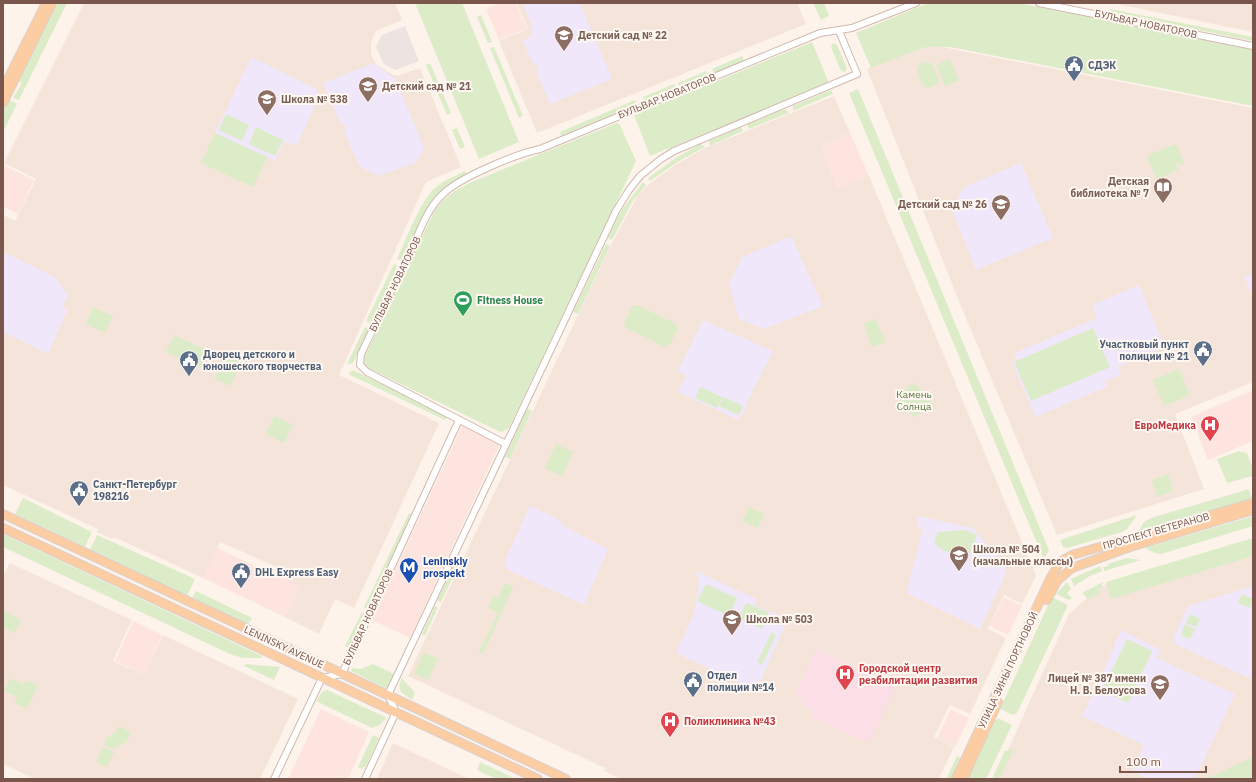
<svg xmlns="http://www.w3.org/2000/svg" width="1256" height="782" font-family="'IBM Plex Sans',sans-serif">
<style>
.residential{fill:#f5e4d9}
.commercial{fill:#fde4df}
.industrial{fill:#ede4e1}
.education{fill:#f0e7fa}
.medical{fill:#fbdee6}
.green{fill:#dcecc8}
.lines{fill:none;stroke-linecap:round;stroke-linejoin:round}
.minor-casing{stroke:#d1b9af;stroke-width:8}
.major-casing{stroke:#dad0cd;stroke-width:10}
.minor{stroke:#fff;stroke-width:6}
.major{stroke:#fccda3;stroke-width:8}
.labels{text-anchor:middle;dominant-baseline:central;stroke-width:4;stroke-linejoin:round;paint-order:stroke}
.street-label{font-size:10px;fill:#7a564c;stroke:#fff8f2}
.education-label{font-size:10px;font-weight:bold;fill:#785e54;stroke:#fff8f2;text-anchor:start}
.service-label{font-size:10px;font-weight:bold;fill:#4e5e75;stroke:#fff8f2;text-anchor:start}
.leisure-label{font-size:10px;font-weight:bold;fill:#27864d;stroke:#fff8f2;text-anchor:start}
.park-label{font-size:10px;fill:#5a7a41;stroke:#fff8f2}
.health-label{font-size:10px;font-weight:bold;fill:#be3a42;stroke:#fff8f2;text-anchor:start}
.transit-label{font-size:10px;font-weight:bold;fill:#164399;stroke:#fff8f2;text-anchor:start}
</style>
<rect width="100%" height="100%" fill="#fdf3eb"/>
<!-- residential -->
<path class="residential" d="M84,3h311l7,17 -26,11 -5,12v11l5,10 12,8 9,4 23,-8 41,99 -35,15 -87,193 100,48 -85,185 -19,-9 -16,35 -34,-17 14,-30 -14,-7 -6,-12 -59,-26 -17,36 -89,-41 -1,2 -16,-7 1,-3 -95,-44v-270l12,6 21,-42 -32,-16z
M517,3h280l9,21 -269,109 -38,-92 29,-12z
M1112,3h141v29z
M937,46l316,62v274l-78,32 29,75 -147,46 -97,-231 -93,-235 58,-22z
M834,96l16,37 -27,11 -1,6 15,38 32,-12 167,400 -14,28 -18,-9 -16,34 18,9 -36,76 -20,-9 -16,32 20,10 -15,32h-317l-18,-8 1,-3 -197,-92 204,-433 26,-48 12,-12 27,-19 28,-16z
M1253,540v239h-258l74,-165 32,-28z
M10,563l122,57 -19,41 31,14 19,-40 135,64 -38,80h-225l-32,-15v-188z
M393,743l76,36h-92z"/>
<!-- commercial -->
<path class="commercial" d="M500,3h16l11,26 -28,11 -13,-31z
M850,133l19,43 -32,13 -15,-38 1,-7z
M3,165l31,15 -16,34 -15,-7z
M1253,390v51l-45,19 -17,-43z
M462,426l38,18 -90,194 -38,-18z
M217,548l83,39 -15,30 -82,-39z
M1004,597l18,9 -14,29 -18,-9z
M133,621l29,14 -18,40 -29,-14z
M321,709l48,23 -21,47h-60z
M951,709l18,9 -14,29 -18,-9z"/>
<!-- industrial -->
<path class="industrial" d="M405,26l14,35 -24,9 -11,-6 -8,-17 6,-12z"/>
<!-- education -->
<path class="education" d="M580,3l32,76 -62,25 -14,-33 3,-3 -3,-4h-3l-11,-24 9,-3 1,-4v-7l-9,-22z
M251,57l66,32 2,7 -22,49 -13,-3 -9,19 -60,-28z
M374,63l21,16 29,68 -7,15 -38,14 -19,-9 -16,-34 2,-4 -1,-4 -5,-2 -17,-40z
M1021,163l32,75 -77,32 -23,-57 7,-20 6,-7z
M791,236l32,70 -59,23 -25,-10 -10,-35 13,-27z
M3,252l52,25 13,18 -5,11 4,5 -19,43 -45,-22z
M1253,273v24l-9,-21z
M1139,285l26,62 -47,20 3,8 -16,6 2,6 -72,30 -23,-55 5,-2 -3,-7 83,-35 -5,-13z
M703,320l70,31 -27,53 2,1 -6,11 -2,-1 -2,5 -60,-28 8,-17 -8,-4z
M530,506l30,14 2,5 46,24 -24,56 -78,-36 -1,-9z
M918,516l55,12 32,38 1,7 -26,56 -74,-36 17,-64 -6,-1z
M696,571l61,28 -3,6 34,14 -32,72 -80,-38 18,-40 5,-31z
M1250,587l3,1v92l-78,-36 -1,-8 14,-30z
M1121,630l40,20 -4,8 78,36 -36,76 -7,9h-44l-14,-7v-3l10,-24 -62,-29 18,-37z"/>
<!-- medical -->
<path class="medical" d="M816,649l80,37 -27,57 -57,-26v-8l-10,-5 1,-4 -8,-4z"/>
<!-- green -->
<path class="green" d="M57,3h10l-48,97 -6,-2 9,-15 -3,-2z
M415,3h47l57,139 -40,17z
M813,3h11l5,13 -8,4z
M928,3h91l234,47v56l-303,-59h-25l-54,21 -15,-35z
M1110,9l143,28v4l-143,-29z
M481,15l11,27 -4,1 -11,-26z
M812,42l17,41 -179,73 -16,-41z
M833,43l4,2 10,23 -2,4 -4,-1 -10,-24z
M494,47l29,69 -4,2 -29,-70z
M742,56l2,4 -30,13 -2,-4z
M950,59l9,21 -14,6 -9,-21z
M925,62l7,2 7,16 -2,4 -9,4 -6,-4 -5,-14 2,-5z
M430,63l21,50 -4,2 -21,-50z
M706,71l2,5 -28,11 -2,-4z
M674,84l2,5 -31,13 -2,-5z
M858,89l191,461 -5,10 -195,-467z
M831,90l2,4 -40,17v-5z
M8,99l9,5 -14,28v-22z
M635,100l2,4 -76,32 -1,-4z
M785,109l4,4 -40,16 -2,-5z
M226,114l23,11 -7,16 -23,-11z
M617,123l3,2 16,36 -127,267 -7,4 -4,-1 -134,-65v-8l69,-144c10,-17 22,-24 39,-32z
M256,127l27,13 -8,16 -26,-12z
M741,127l2,4 -34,15v-5z
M457,128l8,19 -5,2 -8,-19z
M215,133l52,24 -14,30 -52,-24z
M701,144l4,3 -26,14 -29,20 -2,-3 29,-21z
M1176,144l9,21 -9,-3 2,8 -22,9 -8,-21 1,-3z
M465,171l2,4 -19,10 -16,15 -31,61 -4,-2c9,-19 23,-58 38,-71 9,-8 20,-12 30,-17z
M643,182l3,3 -14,17 -20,38 -4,-2 13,-27z
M606,244l4,2 -32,68 -5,-2z
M394,264l3,1 -2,5 2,1 -25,53 -6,-3z
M637,305l39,19 2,4 -8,16 -5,3 -39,-19 -2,-4 8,-18z
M93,307l20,9 -8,17 -19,-9z
M876,319l9,23 -13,5 -8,-23z
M365,327l4,2 -16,34 -6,1z
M1093,328l17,39 -79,34 -17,-39z
M174,335l35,16 -8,17 -35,-16z
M227,354l15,7 -12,25 -15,-7z
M1179,369l11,26 -26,11 -11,-26z
M353,370l94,46 -2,4 -97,-46z
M914,382l18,22 -18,14 -17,-21z
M700,387l22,10 -5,11 -22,-10z
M723,397l20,9 -4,9 -20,-9z
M527,409l5,2 -22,48 -5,-2z
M274,416l19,9 -9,18 -18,-9z
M556,444l17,8 -11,24 -17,-8z
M1239,451l8,2 6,16v7l-26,7 -10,-24z
M1168,474l5,17 -16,6 -5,-17z
M1249,489l3,10 -112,34 -2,-1 6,-10 7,-4z
M23,498l69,34 -7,15 -70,-33z
M749,507l15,7 -6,14 -16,-7z
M409,513l3,1 -44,95 -4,-2z
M1137,515l-10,14 -5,3 -55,16 -4,-1 -3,-7z
M1253,516v10l-92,28 -6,-1 -10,-5z
M966,530l11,5 -10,26 -26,-12 -7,-7 4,-10z
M3,534l259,122v2h-19l-11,-3 -229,-108z
M97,535l98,44 -8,17 -97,-46z
M1253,538v18l-142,43 -5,-17z
M1126,558l15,2 -37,11 -1,-4 5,-1v-2z
M456,560l4,2 -19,40 -4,-2z
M1100,566l2,5 -12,5 -16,10 -3,-7z
M1067,582l4,7 -4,4 5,5 -3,2 -13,-6z
M1103,582l-5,12 -10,5 -6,-6z
M505,583l8,4 -30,67 -4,-2 19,-39 -10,-5 5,-12 5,2z
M706,584l31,14 -8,18 -32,-15z
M196,591l56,27 -4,7 -56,-27z
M1242,594l11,5 -3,9 -12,-5z
M1052,597l16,8 -51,108 -4,2 -13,-6z
M746,603l23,10 -7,16 -23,-11z
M435,606l3,1 -13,29 -3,-2z
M3,611l18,9 -6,13 -12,-6z
M362,612l3,2 -16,34 -4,-2z
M1190,614l10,5 -4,8 -10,-4z
M1185,624l10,5 -5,10 -9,-4z
M771,633l5,2 -14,30 -5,-3z
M1127,639l25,12 -24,52 -26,-12z
M424,652l14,7 -10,21 -14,-6z
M246,664l34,3 -6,13 -30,-14z
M373,664l21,10 -6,13 -3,1 -34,-17 1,-3 8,1z
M11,678l12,7 3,-5 12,6 -11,23 -13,-6 3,-6 -13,-6z
M402,678l13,15 -3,7 -11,-8 -2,-6z
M327,690l58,27 1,4 -2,-1 -4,5 -8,3 -56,-27 6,-9z
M998,718l14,7 -26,54h-19l28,-60 2,1z
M119,726l12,6 -4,9 -14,8 -8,-3v-7l10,-6z
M373,735l6,3 -13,28 -5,3 -3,-2z
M103,747l11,5 -7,15 -11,-5z
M1014,749l-15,30h-7l13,-28z
M957,756l5,3 -10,20h-6z
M1253,757v22h-45v-1z
M480,762l36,17h-20l-19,-9z"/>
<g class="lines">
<!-- minor casing -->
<g class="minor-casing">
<path id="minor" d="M1039,3l214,43
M506,444l-139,-72 -7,-7 1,-11c16,-33 32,-67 49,-101 9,-19 16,-43 32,-58 16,-17 74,-41 98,-46l280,-116 32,-5 64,-25
M274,779l48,-101 20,-4 117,-254
M365,779l31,-67 -8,-17 228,-484 13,-21 11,-14 21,-17 13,-8 183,-77 -18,-43"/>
</g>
<!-- major casing -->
<g class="major-casing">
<path id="major" d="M3,89l43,-86
M3,103l49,-100
M3,514l563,265
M3,528l535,251
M1047,600l10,-19 15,-13 58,-21 123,-37
M956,779l95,-202 9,-15 12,-7 181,-52
M963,779l35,-77"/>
</g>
<!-- minor -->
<use href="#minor" class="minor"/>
<!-- major -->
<use href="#major" class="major"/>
</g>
<!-- icons -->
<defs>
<g id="school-pin" transform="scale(1)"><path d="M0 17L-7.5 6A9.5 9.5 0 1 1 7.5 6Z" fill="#8d6e63" stroke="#fff8f2"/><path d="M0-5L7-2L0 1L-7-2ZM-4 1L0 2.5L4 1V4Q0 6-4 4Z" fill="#fff"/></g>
<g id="civic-pin" transform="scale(1)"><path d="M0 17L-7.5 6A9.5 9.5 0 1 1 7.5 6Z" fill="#5c6f8a" stroke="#fff8f2"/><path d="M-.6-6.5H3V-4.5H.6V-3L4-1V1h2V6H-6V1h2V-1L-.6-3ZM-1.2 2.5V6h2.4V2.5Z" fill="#fff"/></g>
<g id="library-pin" transform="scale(1)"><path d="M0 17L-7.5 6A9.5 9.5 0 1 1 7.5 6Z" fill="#8d6e63" stroke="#fff8f2"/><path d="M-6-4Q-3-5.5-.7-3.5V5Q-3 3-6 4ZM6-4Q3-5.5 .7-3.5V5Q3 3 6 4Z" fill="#fff"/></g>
<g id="stadium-pin" transform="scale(1)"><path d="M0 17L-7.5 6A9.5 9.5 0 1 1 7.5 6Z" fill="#2e9e5b" stroke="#fff8f2"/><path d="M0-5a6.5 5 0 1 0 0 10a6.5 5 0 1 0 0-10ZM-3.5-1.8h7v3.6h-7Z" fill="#fff"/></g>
<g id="hospital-pin" transform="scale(1)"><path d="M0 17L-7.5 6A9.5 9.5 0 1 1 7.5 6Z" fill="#e0444e" stroke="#fff8f2"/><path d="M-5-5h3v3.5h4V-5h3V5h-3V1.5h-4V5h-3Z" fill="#fff"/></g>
<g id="metro-pin" transform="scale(1)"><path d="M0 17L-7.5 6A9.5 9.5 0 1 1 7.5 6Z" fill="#1a4fb4" stroke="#fff8f2"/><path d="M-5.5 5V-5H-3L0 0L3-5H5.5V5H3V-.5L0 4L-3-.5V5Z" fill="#fff"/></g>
</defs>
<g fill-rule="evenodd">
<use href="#school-pin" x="564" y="35"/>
<use href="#civic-pin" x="1074" y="65"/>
<use href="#school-pin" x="368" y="86"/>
<use href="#school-pin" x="267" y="99"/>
<use href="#library-pin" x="1163" y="187"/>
<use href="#school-pin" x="1001" y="204"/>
<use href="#stadium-pin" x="463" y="300"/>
<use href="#civic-pin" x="1203" y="350"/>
<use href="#civic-pin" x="189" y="360"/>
<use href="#hospital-pin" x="1210" y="425"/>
<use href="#civic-pin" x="79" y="490"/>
<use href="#school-pin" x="959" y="555"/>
<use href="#metro-pin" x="409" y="567"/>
<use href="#civic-pin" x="241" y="572"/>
<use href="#school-pin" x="732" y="619"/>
<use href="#hospital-pin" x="845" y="674"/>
<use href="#civic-pin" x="693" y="681"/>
<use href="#school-pin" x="1160" y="684"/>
<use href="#hospital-pin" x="670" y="721"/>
</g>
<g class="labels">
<!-- street labels -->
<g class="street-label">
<text transform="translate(1146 24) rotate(12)">БУЛЬВАР НОВАТОРОВ</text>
<text transform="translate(667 96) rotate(-22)">БУЛЬВАР НОВАТОРОВ</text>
<text transform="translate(395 284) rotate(-64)">БУЛЬВАР НОВАТОРОВ</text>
<text transform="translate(1156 531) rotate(-16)">ПРОСПЕКТ ВЕТЕРАНОВ</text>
<text transform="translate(368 617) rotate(-65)">БУЛЬВАР НОВАТОРОВ</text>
<text transform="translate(284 647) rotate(25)">LENINSKY AVENUE</text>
<text transform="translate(1008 670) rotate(-65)">УЛИЦА ЗИНЫ ПОРТНОВОЙ</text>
</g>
<!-- education labels -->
<g class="education-label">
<text x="578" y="35">Детский сад № 22</text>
<text x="382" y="86">Детский сад № 21</text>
<text x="281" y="99">Школа № 538</text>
<text x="1149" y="181" text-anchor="end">Детская<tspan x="1149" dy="12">библиотека № 7</tspan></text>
<text x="987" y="204" text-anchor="end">Детский сад № 26</text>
<text x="973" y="549">Школа № 504<tspan x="973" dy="12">(начальные классы)</tspan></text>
<text x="746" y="619">Школа № 503</text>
<text x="1146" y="678" text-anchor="end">Лицей № 387 имени<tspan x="1146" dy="12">Н. В. Белоусова</tspan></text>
</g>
<!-- service labels -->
<g class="service-label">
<text x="1088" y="65">СДЭК</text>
<text x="1189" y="344" text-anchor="end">Участковый пункт<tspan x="1189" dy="12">полиции № 21</tspan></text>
<text x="203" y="354">Дворец детского и<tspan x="203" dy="12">юношеского творчества</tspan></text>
<text x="93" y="484">Санкт-Петербург<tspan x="93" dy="12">198216</tspan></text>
<text x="255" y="572">DHL Express Easy</text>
<text x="707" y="675">Отдел<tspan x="707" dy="12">полиции №14</tspan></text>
</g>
<!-- leisure labels -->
<g class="leisure-label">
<text x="477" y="300">Fitness House</text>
</g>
<!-- park labels -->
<g class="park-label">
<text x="914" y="394">Камень<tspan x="914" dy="12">Солнца</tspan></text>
</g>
<!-- health labels -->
<g class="health-label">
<text x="1196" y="425" text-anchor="end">ЕвроМедика</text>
<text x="859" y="668">Городской центр<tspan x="859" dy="12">реабилитации развития</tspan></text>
<text x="684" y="721">Поликлиника №43</text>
</g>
<!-- transit labels -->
<g class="transit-label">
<text x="423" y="561">Leninskiy<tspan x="423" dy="12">prospekt</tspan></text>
</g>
</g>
<!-- border -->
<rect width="1256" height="782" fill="none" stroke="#7a564c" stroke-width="8"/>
<!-- scale -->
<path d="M1120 766v6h86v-6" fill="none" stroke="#7a564c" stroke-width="2"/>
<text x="1126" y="766" font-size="12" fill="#7a564c" stroke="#fff8f2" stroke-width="3" paint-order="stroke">100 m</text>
</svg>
